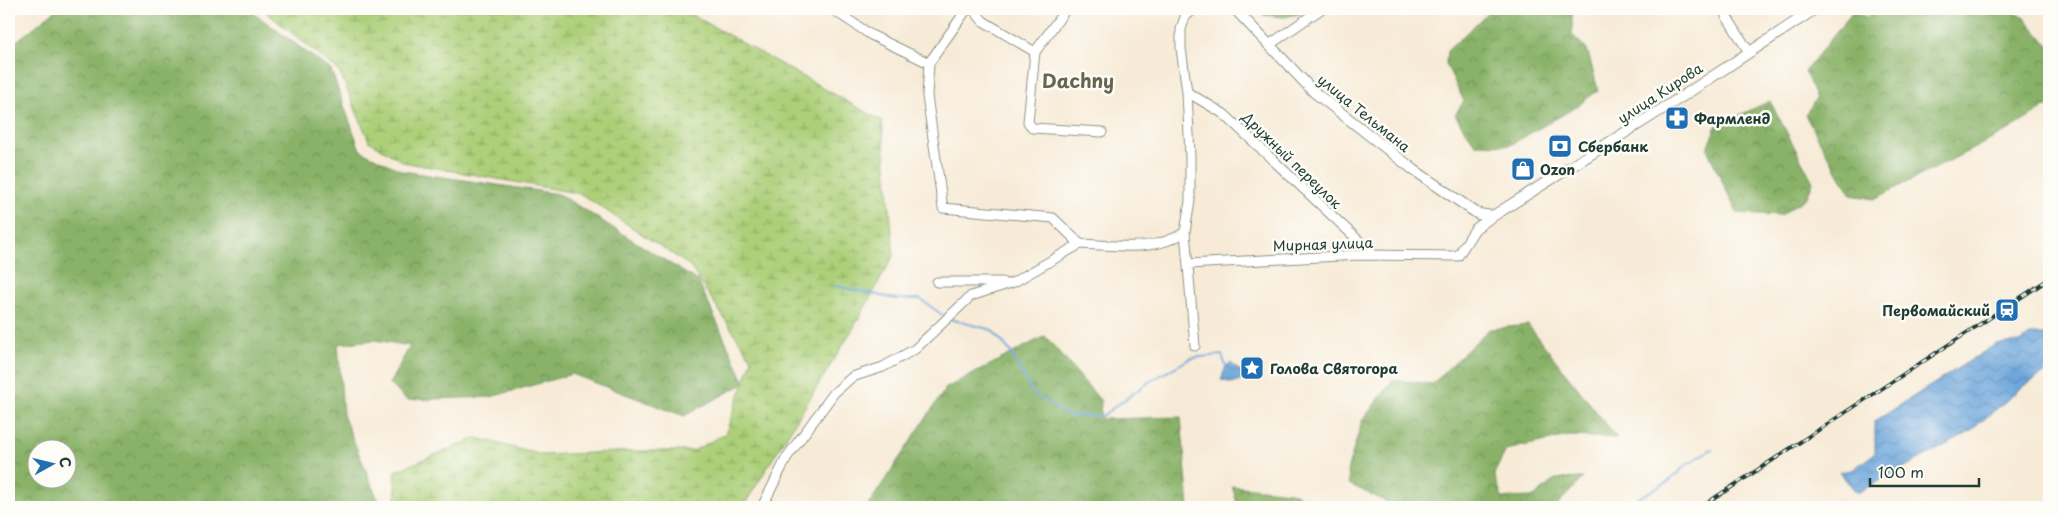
<svg xmlns="http://www.w3.org/2000/svg" width="2058" height="516" font-family="'Playpen Sans',sans-serif">
<style>
.forest{fill:url(#forest-crowns);stroke:#54784e;fill-rule:evenodd}
.wetland{fill:url(#wetland-marsh);stroke:#668656}
.water{fill:url(#water-waves);stroke:#467288}
.lines{fill:none;stroke-linecap:round;stroke-linejoin:round}
.stream{stroke:#6da6dc;stroke-width:2}
.minor-casing{stroke:#8b9486;stroke-width:11}
.tertiary-casing{stroke:#8b9486;stroke-width:12}
.minor{stroke:#fff;stroke-width:9}
.tertiary{stroke:#fff;stroke-width:10}
.rail-casing{stroke:#1f3d34;stroke-width:4}
.rail{stroke:#fdfcf7;stroke-width:2;stroke-dasharray:5.5;stroke-linecap:butt}
.labels{text-anchor:middle;dominant-baseline:central;stroke-width:5;stroke-linejoin:round;paint-order:stroke}
.street-label{font-size:14px;fill:#1f3d34;stroke:#fdfcf7}
.poi-label{font-size:14px;font-weight:bold;fill:#1f3d34;stroke:#fdfcf7;text-anchor:start}
.district-label{font-size:19px;font-weight:bold;fill:#68664e;stroke:#fdfcf7}
</style>
<defs>
<pattern id="forest-crowns" width="20" height="18" patternUnits="userSpaceOnUse" patternTransform="scale(1.25)"><rect width="20" height="18" fill="#89b268"/><path d="M2 6a3 3 0 1 1 6 0M12 15a3 3 0 1 1 6 0" fill="none" stroke="#6f9256"/></pattern>
<pattern id="wetland-marsh" width="20" height="14" patternUnits="userSpaceOnUse" patternTransform="scale(1.25)"><rect width="20" height="14" fill="#accf78"/><path d="M1 5h8M5 5V1M11 12h8M15 12V8" fill="none" stroke="#8ba963"/></pattern>
<pattern id="water-waves" width="16" height="10" patternUnits="userSpaceOnUse" patternTransform="scale(1.25)"><rect width="16" height="10" fill="#6da6dc"/><path d="M0 5q4-4 8 0t8 0" fill="none" stroke="#5988b3"/></pattern>
</defs>
<rect width="100%" height="100%" fill="#fdfcf7"/>
<filter id="ink" filterUnits="userSpaceOnUse"><feTurbulence type="fractalNoise" baseFrequency=".02" numOctaves="2"/><feDisplacementMap in="SourceGraphic" scale="10" xChannelSelector="R" yChannelSelector="G"/><feConvolveMatrix kernelMatrix="1 2 1 2 8 2 1 2 1" color-interpolation-filters="sRGB"/></filter>
<filter id="wash" filterUnits="userSpaceOnUse"><feTurbulence type="fractalNoise" baseFrequency=".0096" numOctaves="4" result="noise"/><feDisplacementMap in="SourceGraphic" scale="20" xChannelSelector="R" yChannelSelector="G"/><feGaussianBlur stdDeviation="1.12" result="paint"/><feColorMatrix in="noise" values="0 0 0 0 0 0 0 0 0 0 0 0 0 0 0 0 0 1.4 0 .05"/><feComposite in="paint" operator="in"/></filter>
<g filter="url(#wash)">
<rect width="100%" height="100%" fill="#f7ebd7"/>
<!-- forest -->
<path class="forest" d="M57,9h191l83,61 29,80 42,21 157,23 139,87 47,102 -61,33 -112,-42 -81,23 -84,3 -18,-16 21,-38 -35,-6 -37,4 5,71 38,92h-372v-460zM38,448h30v30h-30z
M1266,9h36l7,3 -26,5 -20,-2z
M1492,9h80v26l15,14 11,41 -22,17 -66,38 -35,-1 -20,-29 9,-14 -18,-37 1,-13z
M1874,9h134l18,10 23,27v59l-45,28 -130,66 -23,-4 -46,-80 11,-16 -11,-28 48,-59 14,5z
M1770,101l43,81 -6,15 -26,18 -44,-2 -30,-64 9,-23z
M1528,325l89,113 -49,-2 -62,14 -12,24 8,24 32,-1 21,-18 28,-1 -28,29h-158l-48,-23 -1,-16 14,-47 31,-41 39,4 57,-55z
M1045,336l56,65 -1,18 81,-2 8,90h-322l79,-119z
M1232,486l58,6 36,15h-88z"/>
<!-- wetland -->
<path class="wetland" d="M262,9h420l200,112 12,134 -40,72 -111,180h-347l-1,-36 82,-33 65,17 99,-4h52l32,-17 27,-74 -63,-95 -108,-71 -178,-32 -34,-21 -30,-70z"/>
<!-- water -->
<path class="water" d="M2030,335h19v35l-29,19 -52,44 -111,60 -18,-21 13,-2 23,-17v-32l121,-77 23,-2z
M1231,363l11,10 -2,8 -9,2 -10,-3 5,-14z"/>
<g class="lines">
<!-- stream -->
<path class="stream" d="M835,286l61,13h24l24,17
M950,319l42,11 18,21 23,42 36,23h33l47,-34 42,-24 31,-3 4,11
M1622,507l47,-26 16,-15 27,-17"/>
</g>
</g>
<g filter="url(#ink)">
<g class="lines">
<!-- minor casing -->
<g class="minor-casing">
<path id="minor" d="M832,9l39,26 58,28
M967,9l-38,54 -2,33 16,112 110,10 27,26c37,1 73,9 105,-12
M973,9l10,12 52,31
M1066,9l-31,43 -7,70 4,6 70,4
M1194,9l-9,8 -4,12v19l6,44 3,64v45l-5,31 10,114
M1722,9l27,43
M1269,45l52,-36
M1187,92l37,22 150,141
M1188,264l171,-9 99,1 17,-27 18,-13
M937,282h65
M762,507l25,-50 47,-64 18,-16 31,-10 32,-18 56,-53 43,-14 66,-38"/>
</g>
<!-- tertiary casing -->
<g class="tertiary-casing">
<path id="tertiary" d="M1235,9l79,83 100,78 64,44 15,2 190,-120 132,-87"/>
</g>
<!-- minor -->
<use href="#minor" class="minor"/>
<!-- tertiary -->
<use href="#tertiary" class="tertiary"/>
<!-- rail casing -->
<g class="rail-casing">
<path id="rail" d="M1701,507l348,-228"/>
</g>
<!-- rail -->
<use href="#rail" class="rail"/>
</g>
</g>
<!-- icons -->
<defs>
<g id="pharmacy-square" transform="scale(1.25)"><rect x="-9" y="-9" width="18" height="18" rx="4" fill="#1f6fb2" stroke="#fdfcf7"/><path d="M-2-6h4v4h4v4h-4v4h-4v-4h-4v-4h4Z" fill="#fff"/></g>
<g id="bank-square" transform="scale(1.25)"><rect x="-9" y="-9" width="18" height="18" rx="4" fill="#1f6fb2" stroke="#fdfcf7"/><path d="M-6-4H6V4H-6ZM0-2.3a2.3 2.3 0 1 0 0 4.6a2.3 2.3 0 1 0 0-4.6Z" fill="#fff"/></g>
<g id="shop-square" transform="scale(1.25)"><rect x="-9" y="-9" width="18" height="18" rx="4" fill="#1f6fb2" stroke="#fdfcf7"/><path d="M-5-2.5h2.3a2.7 3.5 0 0 1 5.4 0H5L5.5 6h-11ZM-1.5-2.5h3a1.5 2.3 0 0 0-3 0Z" fill="#fff"/></g>
<g id="station-square" transform="scale(1.25)"><rect x="-9" y="-9" width="18" height="18" rx="4" fill="#1f6fb2" stroke="#fdfcf7"/><path d="M-3-6H3Q5-6 5-4V2Q5 4 3 4L4.5 6H3L1.5 4h-3L-3 6H-4.5L-3 4Q-5 4-5 2V-4Q-5-6-3-6ZM-3.5-4v3h7v-3ZM-3.5 1v1.5H-2V1ZM2 1v1.5H3.5V1Z" fill="#fff"/></g>
<g id="sight-square" transform="scale(1.25)"><rect x="-9" y="-9" width="18" height="18" rx="4" fill="#1f6fb2" stroke="#fdfcf7"/><path d="M0-6L1.8-2.2L6-1.7L2.9 1.2L3.7 5.4L0 3.3L-3.7 5.4L-2.9 1.2L-6-1.7L-1.8-2.2Z" fill="#fff"/></g>
</defs>
<g fill-rule="evenodd">
<use href="#pharmacy-square" x="1677" y="118"/>
<use href="#bank-square" x="1560" y="146"/>
<use href="#shop-square" x="1523" y="169"/>
<use href="#station-square" x="2007" y="310"/>
<use href="#sight-square" x="1252" y="368"/>
</g>
<g class="labels">
<!-- street labels -->
<g class="street-label">
<text transform="translate(1660 93) rotate(-33)">улица Кирова</text>
<text transform="translate(1364 113) rotate(39)">улица Тельмана</text>
<text transform="translate(1292 160) rotate(44)">Дружный переулок</text>
<text transform="translate(1323 244) rotate(-2)">Мирная улица</text>
</g>
<!-- poi labels -->
<g class="poi-label">
<text x="1694" y="118">Фармленд</text>
<text x="1578" y="146">Сбербанк</text>
<text x="1540" y="169">Ozon</text>
<text x="1990" y="310" text-anchor="end">Первомайский</text>
<text x="1270" y="368">Голова Святогора</text>
</g>
<!-- district labels -->
<g class="district-label">
<text x="1078" y="80">Dachny</text>
</g>
</g>
<!-- margin -->
<rect width="2058" height="516" fill="none" stroke="#fdfcf7" stroke-width="30"/>
<!-- north arrow -->
<g transform="translate(52 464) rotate(82)"><circle r="24" fill="#fdfcf7" stroke="#a4b0a9"/>
<path d="M0-4L9 19L0 12L-9 19Z" fill="#1f6fb2"/>
<text y="-8" font-size="14" font-weight="bold" text-anchor="middle" fill="#1f3d34">С</text>
</g>
<!-- scale -->
<path d="M1870 478v8h109v-8" fill="none" stroke="#1f3d34" stroke-width="2.5"/>
<text x="1878" y="478" font-size="15" fill="#1f3d34" stroke="#fdfcf7" stroke-width="4" paint-order="stroke">100 m</text>
</svg>
